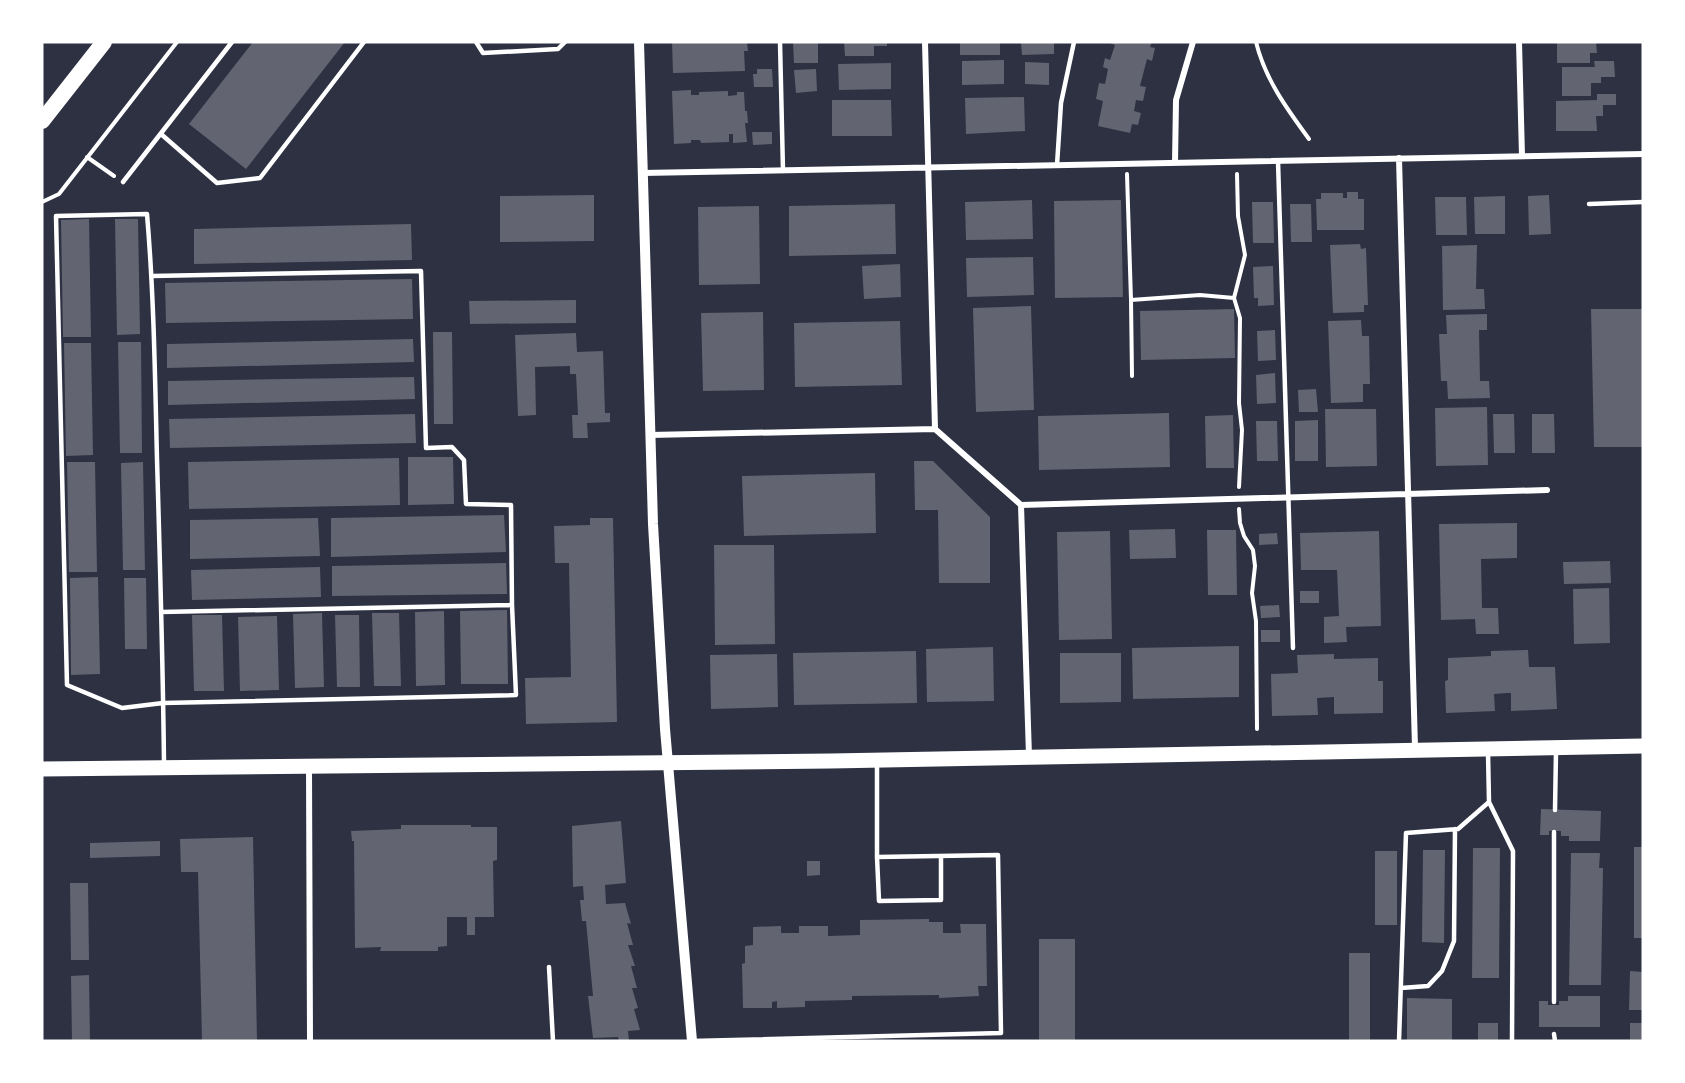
<svg xmlns="http://www.w3.org/2000/svg" width="1685" height="1083" font-family="Commissioner,sans-serif">
<style>
.building{fill:#626471}
.lines{fill:none;stroke-linecap:round;stroke-linejoin:round}
.path{stroke:#fff;stroke-width:4}
.service{stroke:#fff;stroke-width:4.5}
.minor{stroke:#fff;stroke-width:6}
.tertiary{stroke:#fff;stroke-width:10}
.primary{stroke:#fff;stroke-width:15}
.trunk{stroke:#fff;stroke-width:16}
</style>
<rect width="100%" height="100%" fill="#2d3142"/>
<!-- building -->
<path class="building" d="M253,42h92l-99,127 -57,-45z
M672,42h75l1,9h-4l1,20 -72,2z
M793,42h25v21h-24z
M844,42h43v4h-13v10h-29z
M960,42h40v13h-40z
M1054,42v12l-32,1 -1,-12z
M1107,42h45l-2,5 5,1 -3,13 -5,-2 -7,27 6,1 -3,14 -7,-1 -2,11 7,2 -3,12 -6,-1 -2,9 -32,-7 5,-25 -7,-2 3,-16 6,1 3,-15 -5,-2 2,-9 5,2 5,-15z
M1557,42h39l1,11h-7v10h-33z
M1004,60v24l-42,1v-24z
M1594,61h20l1,16h-14v6h-10v13h-29v-29h33z
M1025,62l24,1v22l-24,-1z
M891,63v26l-52,1 -1,-26z
M757,69h15l1,18h-19l-1,-13h4z
M816,69l1,22 -21,2 -2,-23z
M691,90v5h8v-3l29,-1v5l9,-1v-3h7l1,19h2l1,12h-3l2,19 -14,1v-9h-4v8l-28,1 -1,-3h-9v3l-17,1 -2,-53z
M1597,94h19v11h-13v11h-7l1,15h-41v-30l41,-1z
M1024,97l1,34 -59,3 -1,-36z
M832,100h59l1,36h-60z
M752,132h20v12l-19,1z
M1347,192h11v7h6v31h-47l-1,-31h5v-6h22v5h4z
M594,195v46l-94,1v-46z
M1549,195l2,39 -22,1 -1,-39z
M1505,196v38h-30l-1,-37z
M1435,197h31l1,38h-31z
M1032,200l1,39 -67,1 -1,-38z
M1121,200l2,97 -68,1 -1,-97z
M1252,202h21l1,41h-21z
M895,204l1,50 -107,2v-50z
M1290,204h21l1,38h-21z
M759,206l1,78 -61,1 -1,-78z
M89,219l2,118h-28l-2,-117z
M115,219h23l2,115 -23,1z
M411,224l1,36 -218,4v-35z
M1360,244l1,5 5,-1 2,57h-4v7l-31,1 -3,-68z
M1477,245l-1,44h8l1,20 -42,1 -1,-64z
M1033,257l1,38 -67,2 -1,-39z
M900,264l1,33 -37,2 -2,-33z
M1273,266l1,39 -16,1v-8h-4l-1,-31z
M412,279l1,40 -247,4 -1,-40z
M576,300v23l-106,1 -1,-23z
M1031,306l3,104 -58,2 -3,-104z
M1234,309l1,49 -94,2 -1,-49z
M1591,309h52v138h-49z
M763,312l1,78 -61,1 -2,-78z
M1487,314v16h-8l1,51h9l1,17 -42,1 -1,-18h-6l-2,-47h8l-1,-19z
M1361,320l1,16h7l1,48h-7v18l-32,1 -3,-82z
M900,321l2,64 -107,2 -1,-64z
M1275,330l1,30 -18,1 -1,-30z
M433,332h19l1,92h-19z
M576,333l1,19 26,-1 2,62h5v9l-23,1 1,15h-15l-1,-23h6l-2,-41h-6v-8l-35,1 1,48 -18,1 -3,-81z
M413,339l1,23 -247,6v-24z
M118,342h23l1,111h-22z
M64,343h27l2,112 -27,1z
M1275,373l1,30 -19,1 -1,-29z
M414,377l1,22 -247,6v-24z
M1316,389l2,23h-19l-1,-22z
M1487,407l1,58 -52,1 -1,-58z
M1325,409h51l1,57 -51,1z
M1169,413l1,54 -131,3 -1,-54z
M415,414l1,29 -246,5 -1,-29z
M1493,414h21l1,39h-21z
M1532,414h22l1,39h-23z
M1233,415l1,53h-28l-1,-52z
M1318,420v41h-23v-40z
M1256,421h21l1,40h-21z
M408,457h45l1,47 -46,1z
M399,458l1,47 -211,4 -1,-47z
M914,461h19l57,56v66h-51l-1,-73h-23z
M67,462h28l2,110h-28z
M143,462l2,108h-22l-2,-107z
M875,473l1,60 -132,3 -2,-60z
M504,515l2,37 -175,5v-39z
M318,518l2,38 -130,3v-39z
M590,518h23l4,204 -91,2 -1,-46 46,-1 -2,-114h-14l-1,-37 36,-1z
M1517,523v35l-36,1 1,49h16l1,26h-23l-1,-15 -34,1 -2,-96z
M1175,529l1,29 -46,1 -1,-29z
M1207,530h29l1,65h-29z
M1110,531l2,108 -53,1 -2,-108z
M1379,531l2,95 -35,1 1,15 -23,1v-26l15,-1 -2,-46h-36l-1,-37z
M1277,533l1,11 -19,1v-11z
M714,545h60l1,99 -60,1z
M1610,561l1,22 -47,1 -1,-22z
M506,563l1,31 -175,2v-30z
M320,567l1,30 -129,3 -1,-30z
M98,577l2,97 -29,1 -1,-97z
M124,578h22l1,71h-22z
M1609,588l1,55 -36,1 -1,-55z
M1300,591h19v12h-19z
M1279,605l1,12 -19,1 -1,-12z
M507,610l1,74h-47l-1,-73z
M444,611l1,74 -29,1 -1,-74z
M322,613l2,74 -29,1 -2,-74z
M372,613h27l2,73h-27z
M192,615h30l2,76h-30z
M335,615h24l1,72h-23z
M277,616l2,74 -39,1 -2,-74z
M1261,630h19v12h-19z
M1239,646v51l-106,2 -1,-51z
M993,647l1,54 -67,1 -1,-53z
M1528,650l1,17h26l2,42 -46,2v-18h-4l-13,1 1,17 -49,2 -1,-32 3,-1v-22l43,-2v-5z
M916,651l1,52 -123,2 -1,-52z
M1060,653h61v49l-61,1z
M777,654l1,53 -67,2 -1,-54z
M1334,654v5l44,-1v23h5v32l-49,1v-17l-17,1 1,17 -46,1 -1,-42 27,-1 -1,-18z
M1541,809l60,2 -1,30h-31v-5h-8v-5h-12v4h-9z
M621,821l5,62 -21,2 1,19 19,-1 6,21 -4,-1 6,22h-5l7,21h-4l6,22h-5l6,20 -4,1 6,21 -12,1 1,10h-10l-1,-4 -25,1 -5,-42h5l-7,-75h-4l-2,-21h4l-1,-14 -10,1 -1,-61z
M401,825h70v2h26v33l-4,1 1,56h-19v18h-8v-18h-20v29l-9,1v4h-58l1,-4 -26,1 -1,-107h-2l-1,-10 50,-2z
M253,837l4,204h-55l-4,-169h-17l-1,-33z
M160,841v15l-70,2v-15z
M1634,847h9v91h-9z
M1473,848h27l-1,130h-27z
M1423,850h22l-1,93 -22,-1z
M1375,851h22v74h-22z
M1571,853h29l-1,15h4l-2,117h-32z
M807,861h13v14l-13,1z
M70,883h18l1,77h-18z
M929,919v3h14v11h18l-1,-9h26l1,62h-9l1,10 -40,2v-3l-87,1v4l-47,1v6l-28,1v-7l-5,1v6h-29l-1,-44 3,-1v-17l8,-1v-18l28,-1v7h18v-7h29v10l32,-1v-15z
M1039,939h36v102h-36z
M1349,953h21v88h-21z
M1630,971l13,1v38h-14z
M89,975l1,66h-18l-1,-65z
M1568,996h32v31h-61v-26h9v4h11v-4h9z
M1407,998l45,1v42h-45z
M1478,1023h20v18h-20z
M1630,1023h13v18h-13z"/>
<g class="lines">
<!-- path -->
<path class="path" d="M1256,42c9,37 31,67 53,97
M87,157l27,19
M1127,174l4,126
M1237,174l1,42 7,39 -11,43 6,20 -1,85 3,27 -3,57
M42,202l17,-8 118,-152
M1132,376l-1,-76 69,-5 34,3
M1239,509l1,14 4,13 9,14 2,16 -3,27 4,28 1,108"/>
<!-- service -->
<path class="service" d="M476,42l7,11 75,-4 7,-7
M780,42l3,129
M161,134l56,49 43,-5 104,-136
M1278,161l15,487
M1057,165l4,-62 13,-61
M123,182l109,-140
M1589,204l54,-2
M152,276l269,-5 5,177 26,-1 12,13 2,44 45,1 1,100
M161,612l351,-7 4,90 -353,8 -41,5 -55,-23 -11,-469 91,-2c7,82 8,163 10,245 3,102 6,204 7,305
M1488,752l1,50 24,49 -1,190
M1555,810l1,-59
M877,857l2,44 62,-1v-44
M549,967l4,74
M1401,988l27,-2 14,-15 12,-30 1,-112
M1554,1002v-170
M1554,1034l1,7
M692,1041l309,-8 -3,-178 -121,2v-93
M1399,1041l7,-208 52,-4 31,-27"/>
<!-- minor -->
<path class="minor" d="M925,42l10,387 86,76 8,251
M1519,42l3,114
M1399,158l16,590
M1175,163l1,-63 17,-58
M642,173l1001,-19
M650,435l285,-6
M1021,505l526,-15
M309,767l1,274"/>
<!-- tertiary -->
<path class="tertiary" d="M639,42l14,482 12,205 27,312"/>
<!-- primary -->
<path class="primary" d="M42,769l789,-8 812,-15"/>
<!-- trunk -->
<path class="trunk" d="M42,121l62,-79"/>
</g>
<!-- border -->
<rect width="1685" height="1083" fill="none" stroke="#ffffff" stroke-width="87"/>
</svg>
